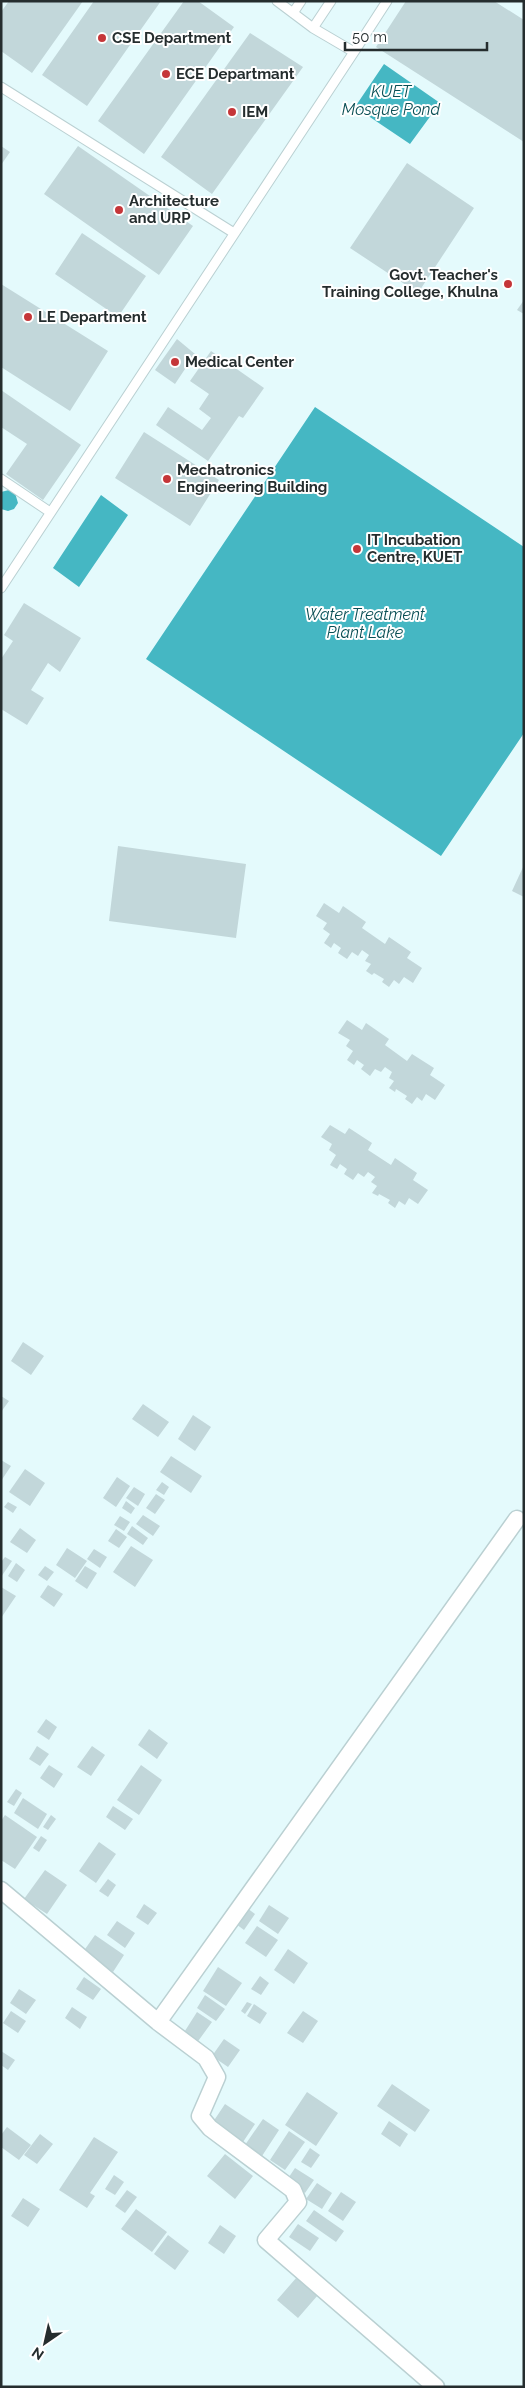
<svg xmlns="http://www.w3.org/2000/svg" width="525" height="2388" font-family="Raleway,sans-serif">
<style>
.water{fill:#45b7c3}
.building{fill:#c2d7da}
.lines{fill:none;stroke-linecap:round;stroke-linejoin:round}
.service-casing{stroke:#bad0d2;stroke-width:11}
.minor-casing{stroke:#bad0d2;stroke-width:19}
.service{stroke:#fff;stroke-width:9}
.minor{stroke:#fff;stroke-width:16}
.poi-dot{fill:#c53639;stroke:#fff;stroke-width:2}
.labels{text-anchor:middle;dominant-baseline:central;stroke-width:4;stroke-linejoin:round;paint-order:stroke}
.poi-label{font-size:15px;font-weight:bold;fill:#252d2e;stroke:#fff;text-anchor:start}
.water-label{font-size:16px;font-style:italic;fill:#0a4f55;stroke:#fff}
</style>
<rect width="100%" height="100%" fill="#e4fafc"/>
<!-- water -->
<path class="water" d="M384,64l56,39 -30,41 -55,-37z
M315,407l209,140v186l-83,123 -295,-197z
M9,490l6,3 3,10 -4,6 -6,2 -7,-2v-17z
M101,495l27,20 -49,72 -26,-19z"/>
<!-- building -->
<path class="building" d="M9,1h74l-51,72 -31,-22v-39z
M94,1h67l-74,105 -45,-31z
M184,1h14l36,26 -90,127 -46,-33z
M406,1h88l30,19v122l-148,-95z
M250,33l53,34 -91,127 -51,-37z
M1,146l9,6 -9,13z
M78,146l115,80 -34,49 -115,-81z
M407,163l67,45 -56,85 -68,-45z
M82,233l64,43 -28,41 -63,-43z
M1,284l107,67 -38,60 -69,-44z
M524,300v14l-7,-4z
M177,339l18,15 -20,30 -20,-14z
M211,351l53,37 -21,30 -4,-2 -31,45 -52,-36 12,-18 34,23 9,-12 -12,-9 10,-15 -19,-13z
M1,390l80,55 -38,55 -37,-26 21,-30 -26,-17z
M144,432l75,48 -29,46 -75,-48z
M24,603l57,35 -21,34 -12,-9 -17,27 13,8 -17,27 -26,-16v-50l12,-18 -9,-6z
M118,846l128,18 -10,74 -127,-17z
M524,865v32l-12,-6z
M324,903l15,10 4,-7 23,16 -4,6 23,16 4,-7 22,15 -4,6 15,10 -9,15 -9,-6 -5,7 -5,-4 -5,7 -7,-5 2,-3 -10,-6 -2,2 -6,-4 5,-7 -6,-3 4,-6 -7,-5 -4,6 -6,-4 -5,7 -9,-6 3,-5 -7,-5 -3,5 -7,-5 6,-9 -7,-5 4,-6 -11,-7z
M347,1020l15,10 4,-7 23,16 -4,6 22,16 5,-7 22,14 -4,7 15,10 -10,15 -9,-6 -4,7 -5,-4 -5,7 -7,-5 2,-3 -11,-7 -1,3 -6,-4 5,-7 -5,-3 3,-6 -7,-5 -4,5 -6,-3 -5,7 -9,-7 3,-4 -7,-5 -3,5 -7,-5 6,-9 -7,-5 4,-6 -12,-7z
M330,1125l15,9 4,-6 23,15 -4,7 23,15 4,-7 22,15 -4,7 15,10 -10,14 -9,-6 -4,7 -6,-4 -4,7 -7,-5 2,-3 -11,-6 -1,2 -6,-3 5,-7 -6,-4 4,-5 -7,-5 -4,5 -6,-4 -5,7 -9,-6 3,-5 -7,-5 -3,5 -7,-4 6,-10 -7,-5 3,-6 -11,-7z
M23,1342l21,14 -13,19 -20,-14z
M1,1396l8,5 -8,11z
M143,1404l26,18 -11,15 -26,-18z
M193,1415l18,12 -16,24 -17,-12z
M171,1456l31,20 -11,17 -31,-21z
M1,1460l10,6 -10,15z
M25,1469l20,14 -15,23 -21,-14z
M117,1477l13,9 -14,21 -13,-9z
M162,1482l7,5 -5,8 -8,-5z
M134,1487l11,7 -7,12 -12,-8z
M156,1494l9,6 -10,14 -9,-6z
M126,1501l9,7 -4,6 -9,-6z
M8,1502l9,5 -4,6 -9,-6z
M143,1515l17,11 -7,10 -17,-12z
M120,1516l10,6 -6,9 -10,-6z
M132,1526l16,12 -5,7 -16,-11z
M20,1528l16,12 -9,13 -17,-11z
M116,1529l11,8 -8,11 -11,-7z
M131,1546l22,14 -18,27 -22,-15z
M67,1548l20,13 -12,17 -19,-13z
M94,1549l13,8 -7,11 -13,-9z
M5,1557l7,4 -11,16v-15z
M16,1563l9,7 -8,12 -9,-6z
M45,1566l9,6 -7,9 -9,-6z
M85,1566l12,7 -10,16 -12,-8z
M48,1585l15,9 -9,13 -14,-10z
M1,1587l15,9 -15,22z
M46,1719l11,8 -8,13 -12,-8z
M149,1729l19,14 -11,16 -19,-14z
M37,1746l12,8 -9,12 -11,-7z
M92,1746l13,9 -14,21 -14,-9z
M49,1765l14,9 -9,14 -14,-10z
M141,1765l21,15 -23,35 -22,-15z
M16,1789l6,4 -8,13 -7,-4z
M23,1798l24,16 -9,15 -24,-16z
M113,1806l20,13 -8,11 -19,-13z
M5,1815l32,22 -22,32 -14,-9v-39z
M51,1815l5,4 -8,11 -5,-3z
M41,1836l6,4 -8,12 -6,-4z
M99,1842l17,12 -20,29 -17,-12z
M45,1870l22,15 -20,29 -23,-15z
M108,1879l8,6 -8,12 -9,-6z
M144,1904l13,9 -9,12 -12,-8z
M269,1905l20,13 -11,16 -19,-13z
M247,1908l8,6 -11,16 -8,-6z
M117,1921l18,12 -10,15 -18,-13z
M257,1926l21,14 -12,17 -21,-14z
M95,1935l29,20 -11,17 -30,-20z
M288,1949l20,14 -14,21 -20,-14z
M218,1967l24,16 -16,23 -23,-15z
M260,1976l9,7 -8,12 -10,-6z
M84,1977l17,12 -8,11 -17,-11z
M19,1989l17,11 -10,14 -16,-11z
M205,1995l20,14 -9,12 -19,-13z
M247,2002l5,2 -7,10 -4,-3z
M254,2004l13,9 -7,11 -13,-8z
M72,2007l15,10 -7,12 -15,-11z
M11,2011l15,10 -8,12 -15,-10z
M303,2011l15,10 -15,22 -16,-10z
M197,2012l15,10 -16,22 -13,-10z
M224,2039l16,11 -12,17 -16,-11z
M1,2051l14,9 -7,10 -7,-5z
M392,2084l38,26 -15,22 -38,-26z
M307,2092l31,21 -22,33 -31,-21z
M225,2104l30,20 -12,18 -30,-20z
M263,2119l16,11 -17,26 -17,-11z
M389,2121l19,13 -8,13 -19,-13z
M7,2127l24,18 -12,15 -18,-13v-12z
M289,2131l16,11 -20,28 -15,-10z
M40,2134l13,10 -16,20 -13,-9z
M94,2137l24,15 -28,41 5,3 -8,12 -28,-18z
M310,2148l10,7 -9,13 -10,-6z
M225,2154l28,22 -18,23 -28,-23z
M295,2168l19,12 -9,13 -18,-13z
M114,2175l10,7 -9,13 -10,-6z
M317,2183l15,10 -10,16 -16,-10z
M127,2190l10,7 -12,16 -10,-7z
M341,2192l15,10 -13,19 -15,-10z
M23,2198l17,11 -12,18 -17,-11z
M136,2209l31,23 -15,20 -31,-23z
M314,2210l30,21 -8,11 -30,-21z
M298,2224l21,14 -9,13 -21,-14z
M220,2225l16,11 -12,18 -16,-11z
M168,2235l21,16 -14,19 -21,-16z
M297,2277l21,18 -20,23 -21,-18z"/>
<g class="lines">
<!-- service casing -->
<g class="service-casing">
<path id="service" d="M293,13l8,-12
M313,28l18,-27
M354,52l33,-51
M1,87l233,146
M1,479l49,33
M1,588l353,-536 -41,-24 -36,-27"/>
</g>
<!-- minor casing -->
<g class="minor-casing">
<path id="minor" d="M1,1890l157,132
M436,2387l-170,-147 32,-38 -5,-12 -83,-62 -10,-12 17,-39 -11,-19 -48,-36 359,-503"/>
</g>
<!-- service -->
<use href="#service" class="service"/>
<!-- minor -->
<use href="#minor" class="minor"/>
</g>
<!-- markers -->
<g class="poi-dot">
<circle cx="102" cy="38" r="5"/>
<circle cx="166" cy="74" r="5"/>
<circle cx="232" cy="112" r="5"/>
<circle cx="119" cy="210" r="5"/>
<circle cx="508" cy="284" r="5"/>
<circle cx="28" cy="317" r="5"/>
<circle cx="175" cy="362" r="5"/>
<circle cx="167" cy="479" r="5"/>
<circle cx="357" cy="549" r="5"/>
</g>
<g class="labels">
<!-- poi labels -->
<g class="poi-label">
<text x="112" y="38">CSE Department</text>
<text x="176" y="74">ECE Departmant</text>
<text x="242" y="112">IEM</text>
<text x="129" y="201">Architecture<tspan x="129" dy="17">and URP</tspan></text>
<text x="498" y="275" text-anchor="end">Govt. Teacher's<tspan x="498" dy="17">Training College, Khulna</tspan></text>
<text x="38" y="317">LE Department</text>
<text x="185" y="362">Medical Center</text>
<text x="177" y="470">Mechatronics<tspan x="177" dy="17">Engineering Building</tspan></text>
<text x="367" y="540">IT Incubation<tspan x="367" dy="17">Centre, KUET</tspan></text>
</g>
<!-- water labels -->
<g class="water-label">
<text x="391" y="91">KUET<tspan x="391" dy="18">Mosque Pond</tspan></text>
<text x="365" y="614">Water Treatment<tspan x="365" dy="18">Plant Lake</tspan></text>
</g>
</g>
<!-- border -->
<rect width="525" height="2388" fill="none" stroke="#252d2e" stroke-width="5"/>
<!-- north arrow -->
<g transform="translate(45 2343) rotate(214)" stroke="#ffffff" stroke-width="4" paint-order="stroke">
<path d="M0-4L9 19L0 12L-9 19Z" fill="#252d2e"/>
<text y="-8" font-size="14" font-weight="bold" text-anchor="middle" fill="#252d2e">N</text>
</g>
<!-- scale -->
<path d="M345 42v8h142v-8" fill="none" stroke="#252d2e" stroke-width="2.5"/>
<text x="352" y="42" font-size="15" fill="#252d2e" stroke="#ffffff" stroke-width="4" paint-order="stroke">50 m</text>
</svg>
